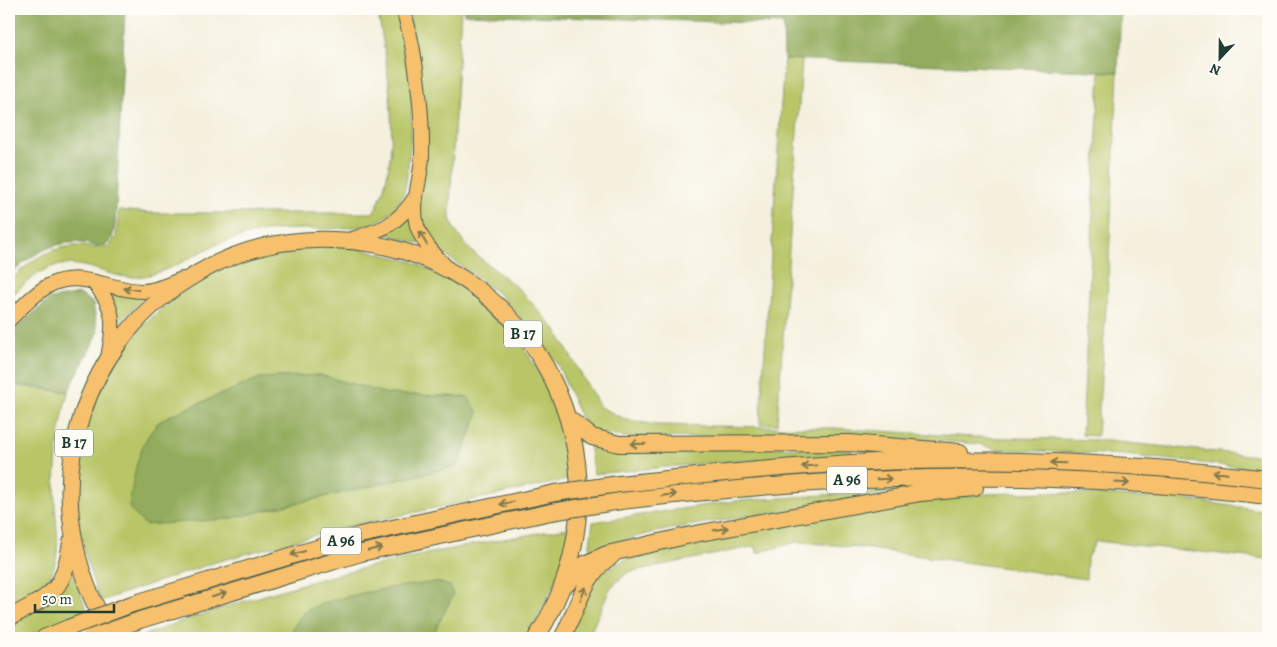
<svg xmlns="http://www.w3.org/2000/svg" width="1277" height="647" font-family="Alegreya,serif">
<style>
.green{fill:#b9c668;stroke:#6c824e;fill-rule:evenodd}
.forest{fill:#92ab5c;stroke:#587448}
.lines{fill:none;stroke-linecap:round;stroke-linejoin:round}
.major-casing{stroke:#3f584e;stroke-width:16}
.highway-casing{stroke:#3f584e;stroke-width:18}
.major{stroke:#f7c06c;stroke-width:14}
.highway{stroke:#f7c06c;stroke-width:16}
.highway-bridge-casing{stroke:#3f584e;stroke-width:18;stroke-linecap:butt}
.highway-bridge{stroke:#f7c06c;stroke-width:16}
.oneway{stroke:#80784d}
.labels{text-anchor:middle;dominant-baseline:central;stroke-width:4;stroke-linejoin:round;paint-order:stroke}
.shield{fill:#fdfcf7;stroke:#62766e;stroke-width:1}
.shield-label{font-size:16px;font-weight:bold;fill:#1f3d34}
</style>
<rect width="100%" height="100%" fill="#fdfcf7"/>
<filter id="ink" filterUnits="userSpaceOnUse"><feTurbulence type="fractalNoise" baseFrequency=".02" numOctaves="2"/><feDisplacementMap in="SourceGraphic" scale="10" xChannelSelector="R" yChannelSelector="G"/><feConvolveMatrix kernelMatrix="1 2 1 2 8 2 1 2 1" color-interpolation-filters="sRGB"/></filter>
<filter id="wash" filterUnits="userSpaceOnUse"><feTurbulence type="fractalNoise" baseFrequency=".0096" numOctaves="4" result="noise"/><feDisplacementMap in="SourceGraphic" scale="20" xChannelSelector="R" yChannelSelector="G"/><feGaussianBlur stdDeviation="1.12" result="paint"/><feColorMatrix in="noise" values="0 0 0 0 0 0 0 0 0 0 0 0 0 0 0 0 0 1.4 0 .05"/><feComposite in="paint" operator="in"/></filter>
<g filter="url(#wash)">
<rect width="100%" height="100%" fill="#f5f0de"/>
<!-- green -->
<path class="green" d="M377,9h20c17,50 17,105 11,157 -1,11 -2,24 -7,33 -7,13 -18,21 -32,25 -37,10 -79,0 -117,10 -13,3 -27,7 -39,12 -25,12 -49,29 -77,31 -13,1 -25,-3 -37,-7 -45,-14 -58,-1 -90,28v-16c20,-21 42,-37 72,-36 11,1 17,4 28,1l7,-11 3,-26 32,3h222c32,-51 15,-148 4,-204z
M410,9h51l-11,196v13l5,12 14,19 51,41 35,39 45,78 25,12 30,6 179,3 139,9 125,3 170,17v13l-144,-15 -129,-6 -16,-5 -70,-5 -288,-2 -20,-3 -12,-6 -9,-12 -22,-51 -18,-26 -40,-44 -68,-50 -13,-29z
M784,59l18,1 -25,364h-17z
M1100,72h18l-10,208 -11,156 -15,-1z
M410,216l10,28 -33,-10z
M349,246l65,16 55,29 42,36 44,72 21,79 -230,49 -127,34 -119,40c-10,-29 -21,-60 -22,-92 -2,-34 1,-72 13,-104 26,-68 98,-131 167,-151 29,-9 61,-7 91,-8zM320,375l68,19 80,3 10,16 -20,53 -230,53 -72,-95 11,-7 93,-39z
M108,287l34,9 1,2 -23,24 -2,-1z
M9,385l59,7c-9,35 -13,68 -13,103 -1,26 8,52 -3,77 -8,18 -26,27 -43,36z
M588,440l264,10v8l-123,3 -135,13z
M900,490c-46,10 -90,18 -136,24 -58,9 -120,16 -175,38l4,-30 142,-21z
M1051,492l137,8 80,11v48l-172,-18 -9,17 -1,21 -230,-32 -44,-4 -15,-1 -40,11 -1,-7 -128,26 -17,15 -23,51h-20l24,-53 9,-12 41,-23 276,-50 69,-6z
M574,527l-8,31 -38,80h-97l22,-43 -163,40 1,3h-153c36,-15 73,-27 111,-38 106,-34 215,-55 325,-73z
M71,569l16,42 -66,27h-12v-16z"/>
<!-- forest -->
<path class="forest" d="M9,9h116l-9,201c-1,10 0,29 -10,35 -8,4 -16,-1 -23,-2 -30,-3 -55,13 -74,34z
M464,9h657l-3,63 -334,-13 -1,-35 -319,-10z
M80,294l13,9 5,30 -30,59 -59,-8v-50l41,-35z
M320,375l68,19 80,3 10,16 -20,53 -230,53 -83,6 -16,-17c5,-31 8,-73 38,-91l93,-39z
M437,582l13,4 3,9 -22,43h-140l-2,-3c5,-7 11,-21 18,-25 32,-16 94,-24 130,-28z"/>
</g>
<g filter="url(#ink)">
<g class="lines">
<!-- major casing -->
<g class="major-casing">
<path id="major" d="M403,9c13,41 20,105 19,148 -1,22 -11,46 -5,69 6,18 21,32 34,46
M349,240c32,-10 48,-14 67,-44
M92,281c25,27 22,43 16,77
M9,320c12,-11 25,-27 41,-35 31,-16 63,7 95,6 12,-1 25,-7 37,-12"/>
</g>
<!-- highway casing -->
<g class="highway-casing">
<path id="highway" d="M568,418l24,19 27,7 231,-1 110,9
M619,484c78,-8 156,-17 234,-21 138,-7 278,0 415,16
M621,501c102,-12 205,-21 308,-23 113,-3 227,5 339,18
M567,584l18,-20 22,-10 88,-20 226,-41 54,-5
M132,604l228,-69 195,-42
M9,618c43,-24 54,-24 62,-76
M140,620l221,-67 190,-41
M44,638l24,-10
M114,638c-43,-65 -57,-148 -32,-223 18,-55 54,-103 103,-134 44,-29 95,-43 148,-41 204,5 311,230 203,398
M562,638c15,-26 22,-66 50,-82"/>
</g>
<!-- major -->
<use href="#major" class="major"/>
<!-- highway -->
<use href="#highway" class="highway"/>
<!-- highway-bridge casing -->
<g class="highway-bridge-casing">
<path id="highway-bridge" d="M555,493l64,-9
M551,512l70,-11
M68,628l64,-24
M90,638l50,-18"/>
</g>
<!-- highway-bridge -->
<use href="#highway-bridge" class="highway-bridge"/>
</g>
<!-- one-way arrows -->
<defs><path id="oneway-shaft" d="M-6 0H5M1.5-3L5.5 0L1.5 3" fill="none" stroke-width="1.6" stroke-linecap="round" stroke-linejoin="round" transform="scale(1.25)"/></defs>
<g class="oneway">
<use href="#oneway-shaft" transform="translate(423 238) rotate(-119)"/>
<use href="#oneway-shaft" transform="translate(131 289) rotate(-172)"/>
<use href="#oneway-shaft" transform="translate(638 444) rotate(179)"/>
<use href="#oneway-shaft" transform="translate(1058 463) rotate(-178)"/>
<use href="#oneway-shaft" transform="translate(809 466) rotate(176)"/>
<use href="#oneway-shaft" transform="translate(1220 473) rotate(-174)"/>
<use href="#oneway-shaft" transform="translate(884 479) rotate(-2)"/>
<use href="#oneway-shaft" transform="translate(1122 483) rotate(3)"/>
<use href="#oneway-shaft" transform="translate(669 495) rotate(-6)"/>
<use href="#oneway-shaft" transform="translate(507 503) rotate(168)"/>
<use href="#oneway-shaft" transform="translate(721 529) rotate(-10)"/>
<use href="#oneway-shaft" transform="translate(375 549) rotate(-13)"/>
<use href="#oneway-shaft" transform="translate(298 553) rotate(164)"/>
<use href="#oneway-shaft" transform="translate(583 594) rotate(-67)"/>
<use href="#oneway-shaft" transform="translate(219 595) rotate(-18)"/>
</g>
</g>
<g class="labels">
<!-- shield labels -->
<g class="shield">
<rect x="504" y="320.5" width="38" height="27" rx="4"/>
<rect x="55" y="429.5" width="38" height="27" rx="4"/>
<rect x="827" y="466.5" width="40" height="27" rx="4"/>
<rect x="321" y="527.5" width="40" height="27" rx="4"/>
</g>
<g class="shield-label">
<text x="523" y="334">B 17</text>
<text x="74" y="443">B 17</text>
<text x="847" y="480">A 96</text>
<text x="341" y="541">A 96</text>
</g>
</g>
<!-- margin -->
<rect width="1277" height="647" fill="none" stroke="#fdfcf7" stroke-width="30"/>
<!-- north arrow -->
<g transform="translate(1220 58) rotate(202)" stroke="#fdfcf7" stroke-width="4" paint-order="stroke">
<path d="M0-4L9 19L0 12L-9 19Z" fill="#1f3d34"/>
<text y="-8" font-size="14" font-weight="bold" text-anchor="middle" fill="#1f3d34">N</text>
</g>
<!-- scale -->
<path d="M35 604v8h79v-8" fill="none" stroke="#1f3d34" stroke-width="2.5"/>
<text x="42" y="604" font-size="15" fill="#1f3d34" stroke="#fdfcf7" stroke-width="4" paint-order="stroke">50 m</text>
</svg>
